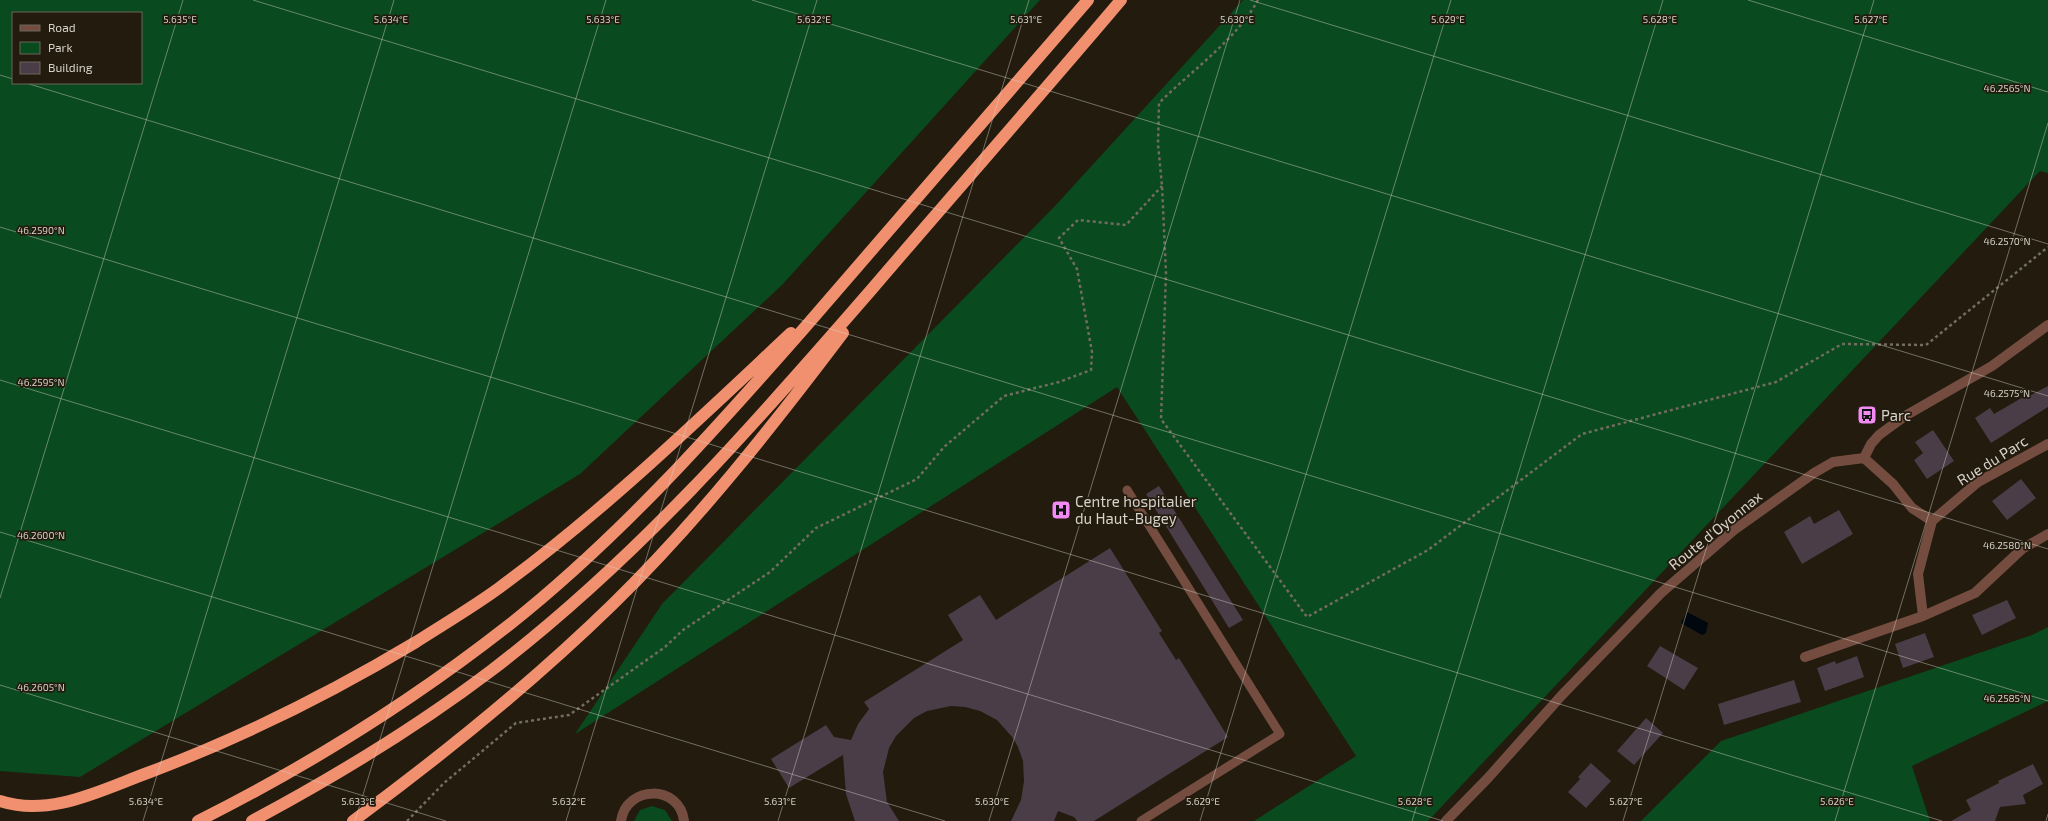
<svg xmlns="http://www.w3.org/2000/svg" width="2048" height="821" font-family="'Exo 2',sans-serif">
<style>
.green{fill:#0a4a1f;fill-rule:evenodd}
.water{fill:#01070e}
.building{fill:#4b3d47}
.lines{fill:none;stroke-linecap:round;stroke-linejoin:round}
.path{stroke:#726c61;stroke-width:2.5;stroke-dasharray:3 3;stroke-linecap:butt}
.lane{stroke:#744d40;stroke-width:9}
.street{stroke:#744d40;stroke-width:10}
.highway{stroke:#f1906f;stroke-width:12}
.ticks{fill:none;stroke:#d7d2ca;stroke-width:1;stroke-opacity:0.45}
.labels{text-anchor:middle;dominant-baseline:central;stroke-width:3.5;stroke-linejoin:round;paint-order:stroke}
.poi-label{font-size:15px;fill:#d7d2ca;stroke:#221b0e;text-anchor:start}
.street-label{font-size:15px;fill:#d7d2ca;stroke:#221b0e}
.ticks-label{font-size:10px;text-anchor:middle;fill:#d7d2ca;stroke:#221b0e;stroke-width:3.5;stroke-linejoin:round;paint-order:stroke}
</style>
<rect width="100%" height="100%" fill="#221b0e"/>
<!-- green -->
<path class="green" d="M0,0h1040l-258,285 -202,189 -500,303 -80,-6zM13,13h128v70h-128z
M1243,0h805v173l-8,-2 -612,650h-174l102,-65 -239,-369 -542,347 87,-130 393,-398z
M2048,627v74l-136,65 18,55h-289l80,-80 311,-106z
M652,806l13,4 7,11h-38l6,-11z"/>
<!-- water -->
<path class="water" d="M1687,612l21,11 -2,10 -4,2 -21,-12z"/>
<!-- building -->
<path class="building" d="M2048,386v21l-57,36 -16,-25 15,-10 4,6 36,-21 1,2z
M1933,430l21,31 -27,18 -13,-19 9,-7 -8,-11z
M2021,479l15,19 -29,22 -15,-19z
M1159,486l84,134 -14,8 -83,-134z
M1839,510l14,24 -51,30 -18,-32 26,-16 4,8z
M1110,548l52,83 -3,2 17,27 3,-2 49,79 -134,84h-17l-3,-4 -16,-6 -4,10h-43l10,-21 3,-19 -1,-20 -5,-14 -5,-9 -16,-18 -17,-9 -15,-4 -14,-1 -24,5 -13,7 -18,18 -7,12 -6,24 4,30 12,19h-44l-9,-27 -3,-39 -54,33 -18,-29 55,-34 8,12 17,3 7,-16 11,-15 -5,-7 99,-62 -15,-25 32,-20 16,25z
M2007,600l9,18 -34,17 -10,-20z
M1925,633l9,24 -31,11 -8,-24z
M1660,646l38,22 -14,22 -37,-24z
M1857,656l7,21 -39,14 -8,-23 18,-7 1,3z
M1794,680l7,22 -77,23 -6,-21z
M1646,718l17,15 -29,32 -17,-14z
M1591,763l20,18 -25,27 -18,-16 12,-13 -2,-2z
M2033,764l10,20 -20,11 3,9 -26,3 -5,14h-44l20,-11 -5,-10 33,-17 -1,-2z"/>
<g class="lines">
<!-- path -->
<path class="path" d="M1258,0c-21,39 -67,71 -99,103l-1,41 4,42 4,87 -5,146 146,198 121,-67 154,-116 194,-52 66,-38 84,1 122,-98
M407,821l37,-38 72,-60 53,-8 96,-68 18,-17 87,-58 46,-44 101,-49 27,-32 60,-51 55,-14 32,-12 1,-18 -15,-83 -18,-31 19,-18 48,5 36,-39"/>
<!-- lane -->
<path class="lane" d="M1127,490l153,244 -139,87"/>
<!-- street -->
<path class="street" d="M1864,458l29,26 19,24 20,13 46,-39 70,-38
M1932,521l-14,53 5,42 52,-23 47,-44 26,-15
M1805,657l118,-41
M621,821c5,-36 59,-37 63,0
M1446,821l42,-43 74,-83 99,-102 73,-63 80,-57 19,-11 31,-4 7,-14 8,-9 26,-19 87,-50 56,-41"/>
<!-- highway -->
<path class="highway" d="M0,801c50,17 103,-12 150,-29 93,-35 181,-79 266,-130 28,-18 57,-35 83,-54 105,-77 198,-167 292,-255
M198,821c110,-55 214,-120 311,-196 111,-88 205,-194 298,-300 94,-108 187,-217 281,-325
M252,821c84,-45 165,-94 240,-151 144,-110 262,-245 380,-381 83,-97 167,-192 249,-289
M353,821c91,-67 179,-138 260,-217 84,-82 159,-177 230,-271"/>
</g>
<!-- ticks -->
<path class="ticks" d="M253,0l1795,549M752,0l1296,396M1250,0l798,244M1748,0l300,92M0,75l13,4M26,83l2022,618M0,227l1942,594M0,380l1443,441M0,532l945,289M0,598l183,-598M0,685l446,136M143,821l251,-821M355,821l251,-821M566,821l251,-821M778,821l251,-821M989,821l251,-821M1200,821l251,-821M1412,821l251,-821M1623,821l251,-821M1835,821l213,-698M2046,821l2,-7"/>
<!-- icons -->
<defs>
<g id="bus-square" transform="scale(1)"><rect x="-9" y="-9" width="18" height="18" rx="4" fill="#f28af3" stroke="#221b0e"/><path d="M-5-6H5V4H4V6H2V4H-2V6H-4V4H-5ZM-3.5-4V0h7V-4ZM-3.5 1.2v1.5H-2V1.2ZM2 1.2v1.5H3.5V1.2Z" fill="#111"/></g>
<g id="hospital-square" transform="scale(1)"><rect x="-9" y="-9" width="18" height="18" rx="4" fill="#f28af3" stroke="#221b0e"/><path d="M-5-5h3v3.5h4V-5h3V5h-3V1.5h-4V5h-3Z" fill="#111"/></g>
</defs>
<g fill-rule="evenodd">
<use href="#bus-square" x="1867" y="415"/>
<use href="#hospital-square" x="1061" y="510"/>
</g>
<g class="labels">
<!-- poi labels -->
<g class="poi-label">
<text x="1881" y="415">Parc</text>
<text x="1075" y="501">Centre hospitalier<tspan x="1075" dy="17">du Haut-Bugey</tspan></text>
</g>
<!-- street labels -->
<g class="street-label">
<text transform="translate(1992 460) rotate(-32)">Rue du Parc</text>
<text transform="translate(1715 530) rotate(-39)">Route d'Oyonnax</text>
</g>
</g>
<g class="ticks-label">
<text x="180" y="23">5.635°E</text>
<text x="391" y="23">5.634°E</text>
<text x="603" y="23">5.633°E</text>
<text x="814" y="23">5.632°E</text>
<text x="1026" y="23">5.631°E</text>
<text x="1237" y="23">5.630°E</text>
<text x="1448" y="23">5.629°E</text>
<text x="1660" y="23">5.628°E</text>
<text x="1871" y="23">5.627°E</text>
<text x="2007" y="92">46.2565°N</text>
<text x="41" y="234">46.2590°N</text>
<text x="2007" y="245">46.2570°N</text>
<text x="41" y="386">46.2595°N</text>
<text x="2007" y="397">46.2575°N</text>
<text x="41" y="539">46.2600°N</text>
<text x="2007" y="549">46.2580°N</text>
<text x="41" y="691">46.2605°N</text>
<text x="2007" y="702">46.2585°N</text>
<text x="146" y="805">5.634°E</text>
<text x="358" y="805">5.633°E</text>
<text x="569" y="805">5.632°E</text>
<text x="780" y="805">5.631°E</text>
<text x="992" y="805">5.630°E</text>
<text x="1203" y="805">5.629°E</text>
<text x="1415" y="805">5.628°E</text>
<text x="1626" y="805">5.627°E</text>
<text x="1837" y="805">5.626°E</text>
</g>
<!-- legend -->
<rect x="12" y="12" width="130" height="72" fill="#221b0e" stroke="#6a6459"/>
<rect x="20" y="25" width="20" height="6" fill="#744d40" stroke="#6a6459"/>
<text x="48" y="32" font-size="12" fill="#d7d2ca">Road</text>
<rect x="20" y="42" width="20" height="12" fill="#0a4a1f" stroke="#6a6459"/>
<text x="48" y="52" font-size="12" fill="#d7d2ca">Park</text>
<rect x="20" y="62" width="20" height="12" fill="#4b3d47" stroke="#6a6459"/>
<text x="48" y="72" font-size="12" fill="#d7d2ca">Building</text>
</svg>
